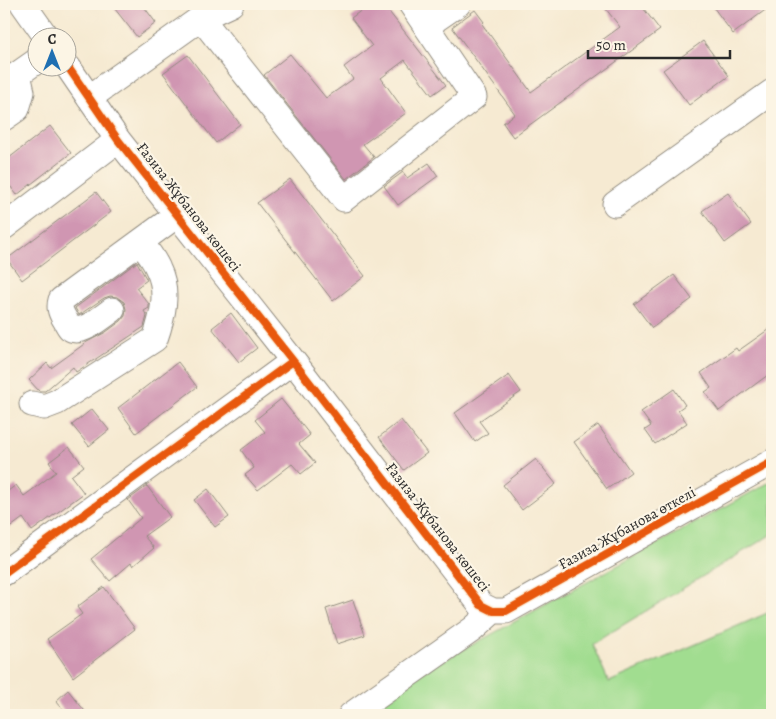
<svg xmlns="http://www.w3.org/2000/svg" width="776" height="719" font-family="Alegreya,serif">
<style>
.green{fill:#a1dd90;stroke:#66845e}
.building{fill:#d096b2}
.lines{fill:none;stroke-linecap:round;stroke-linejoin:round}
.minor-casing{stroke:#908a7e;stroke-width:27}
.minor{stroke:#fff;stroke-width:25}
.cycleway-casing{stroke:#fcf5e5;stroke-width:11}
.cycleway{stroke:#e8590c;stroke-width:8}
.labels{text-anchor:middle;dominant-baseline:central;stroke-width:4.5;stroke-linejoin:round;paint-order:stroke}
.street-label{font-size:15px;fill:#2b2b2b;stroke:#fcf5e5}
</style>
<rect width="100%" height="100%" fill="#fcf5e5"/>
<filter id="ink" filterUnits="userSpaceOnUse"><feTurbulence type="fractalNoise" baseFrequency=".02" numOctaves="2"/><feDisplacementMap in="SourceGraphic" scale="10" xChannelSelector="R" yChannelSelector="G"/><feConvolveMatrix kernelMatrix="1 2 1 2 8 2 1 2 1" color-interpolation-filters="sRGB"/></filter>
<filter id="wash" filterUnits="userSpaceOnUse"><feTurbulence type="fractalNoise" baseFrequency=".0096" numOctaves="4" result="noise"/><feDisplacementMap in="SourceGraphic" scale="20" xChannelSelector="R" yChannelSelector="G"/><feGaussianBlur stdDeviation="1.12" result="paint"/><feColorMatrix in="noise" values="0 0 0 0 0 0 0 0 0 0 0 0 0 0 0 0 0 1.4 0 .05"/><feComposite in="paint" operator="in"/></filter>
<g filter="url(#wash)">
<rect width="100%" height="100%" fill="#f6ead2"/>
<!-- green -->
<path class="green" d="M772,481v53l-180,110 17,38 163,-71v104h-428z"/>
<g id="blocks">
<!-- building -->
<path class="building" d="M111,4h31l14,19 -19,14z
M370,4h13l63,81 -14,10 -27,-35 -24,18 25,35 -43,31 11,13 -28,22 -82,-104 26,-21 36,44 27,-19 -9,-12 28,-21 -21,-28z
M602,4h38l20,26 -147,107 -10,-14 12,-9 -63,-87 23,-17 9,12 -2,2 49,68 89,-65z
M711,4h61v1l-39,29z
M703,41l26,35 -40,29 -26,-35z
M188,55l52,69 -24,19 -53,-70z
M50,126l21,27 -54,42 -13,-17v-16z
M429,163l9,13 -40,29 -14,-19 19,-14 4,6z
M290,179l75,97 -32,25 -76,-98z
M96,192l15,20 -89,68 -15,-21z
M728,193l23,31 -26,19 -23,-32z
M137,262l10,18 -11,8 13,16v4l-5,3 3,5 -3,11 -68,45 -3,-5 -28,24h-6l-10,-11 18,-17 4,5 36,-26 19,-10 15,-11 4,-5 1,-7 -2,-7 -7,-5 -7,-1 -6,2 -25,17 -4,-7z
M674,275l18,24 -40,29 -18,-24z
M231,313l26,35 -18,14 -27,-34z
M772,327v45l-53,39 -14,-19 6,-4 -10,-15 35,-25 2,3z
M178,362l19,25 -61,46 -18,-25z
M509,375l12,17 -42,29 9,12 -13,9 -20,-29z
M674,389l11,16 -7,5 9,13 -32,21 -10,-14 6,-4 -10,-14z
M281,399l29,36 -11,9 16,19 -14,11 -9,-10 -34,26 -13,-15 9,-7 -13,-18 24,-18 -10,-12z
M92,409l17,21 -20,16 -17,-21z
M401,420l26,33 -23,17 -25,-33z
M598,425l33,47 -24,17 -33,-47z
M69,447l15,19 -13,10 13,17 -52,38 -9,-13 -19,14v-38l12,-9 8,11 32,-24 -7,-10z
M536,459l20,25 -34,26 -19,-25z
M147,486l23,31 -26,19 10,12 -21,18 -2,-3 -21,18 -19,-22 50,-41 -13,-18z
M208,489l21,28 -14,10 -21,-27z
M104,587l31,42 -62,48 -26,-38 35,-25 -5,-7z
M353,600l12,35 -28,9 -11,-35z
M68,690l20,25h-20l-12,-14z"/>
</g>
</g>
<g filter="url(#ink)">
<use href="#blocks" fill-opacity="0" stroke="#908a7e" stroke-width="1"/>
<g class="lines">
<!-- minor casing -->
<g class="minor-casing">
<path id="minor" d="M23,4l24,34
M201,18l143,181 130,-102 -63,-93
M426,26l32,-22
M68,67l50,73 175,221 188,244 12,6h13l266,-149
M18,74l20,-14
M89,98l112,-80 30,-14
M4,118l13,-9 5,-17 -4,-18
M615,204l157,-112
M4,227l114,-87
M112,310c-8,6 -32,26 -42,18 -2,-2 -4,-7 -6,-10 -4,-7 -5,-11 -3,-18l116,-85
M32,404l12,3 13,-5 98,-63c8,-23 14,-48 3,-70 -4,-10 -12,-19 -17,-27
M4,573l289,-212
M351,715l122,-86 20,-18"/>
</g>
<!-- minor -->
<use href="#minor" class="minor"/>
<!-- cycleway casing -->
<g class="cycleway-casing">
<path id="cycleway" d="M68,67l50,73 175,221 188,244 12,6h13l266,-149
M4,573l289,-212"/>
</g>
<!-- cycleway -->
<use href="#cycleway" class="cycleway"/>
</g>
</g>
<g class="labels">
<!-- street labels -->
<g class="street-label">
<text transform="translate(189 207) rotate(52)">Ғазиза Жұбанова көшесі</text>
<text transform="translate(438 527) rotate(52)">Ғазиза Жұбанова көшесі</text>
<text transform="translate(627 528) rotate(-29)">Ғазиза Жұбанова өткелі</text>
</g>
</g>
<!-- margin -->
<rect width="776" height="719" fill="none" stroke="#fcf5e5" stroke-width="20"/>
<!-- north arrow -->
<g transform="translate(52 52)"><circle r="24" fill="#fcf5e5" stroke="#a8a49b"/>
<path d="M0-4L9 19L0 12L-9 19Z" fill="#1f6fb2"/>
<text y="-8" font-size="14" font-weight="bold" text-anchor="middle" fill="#2b2b2b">С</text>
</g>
<!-- scale -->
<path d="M588 50v8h142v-8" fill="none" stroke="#2b2b2b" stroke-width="2.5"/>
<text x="596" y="50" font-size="15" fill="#2b2b2b" stroke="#fcf5e5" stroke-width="4" paint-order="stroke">50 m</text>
</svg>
